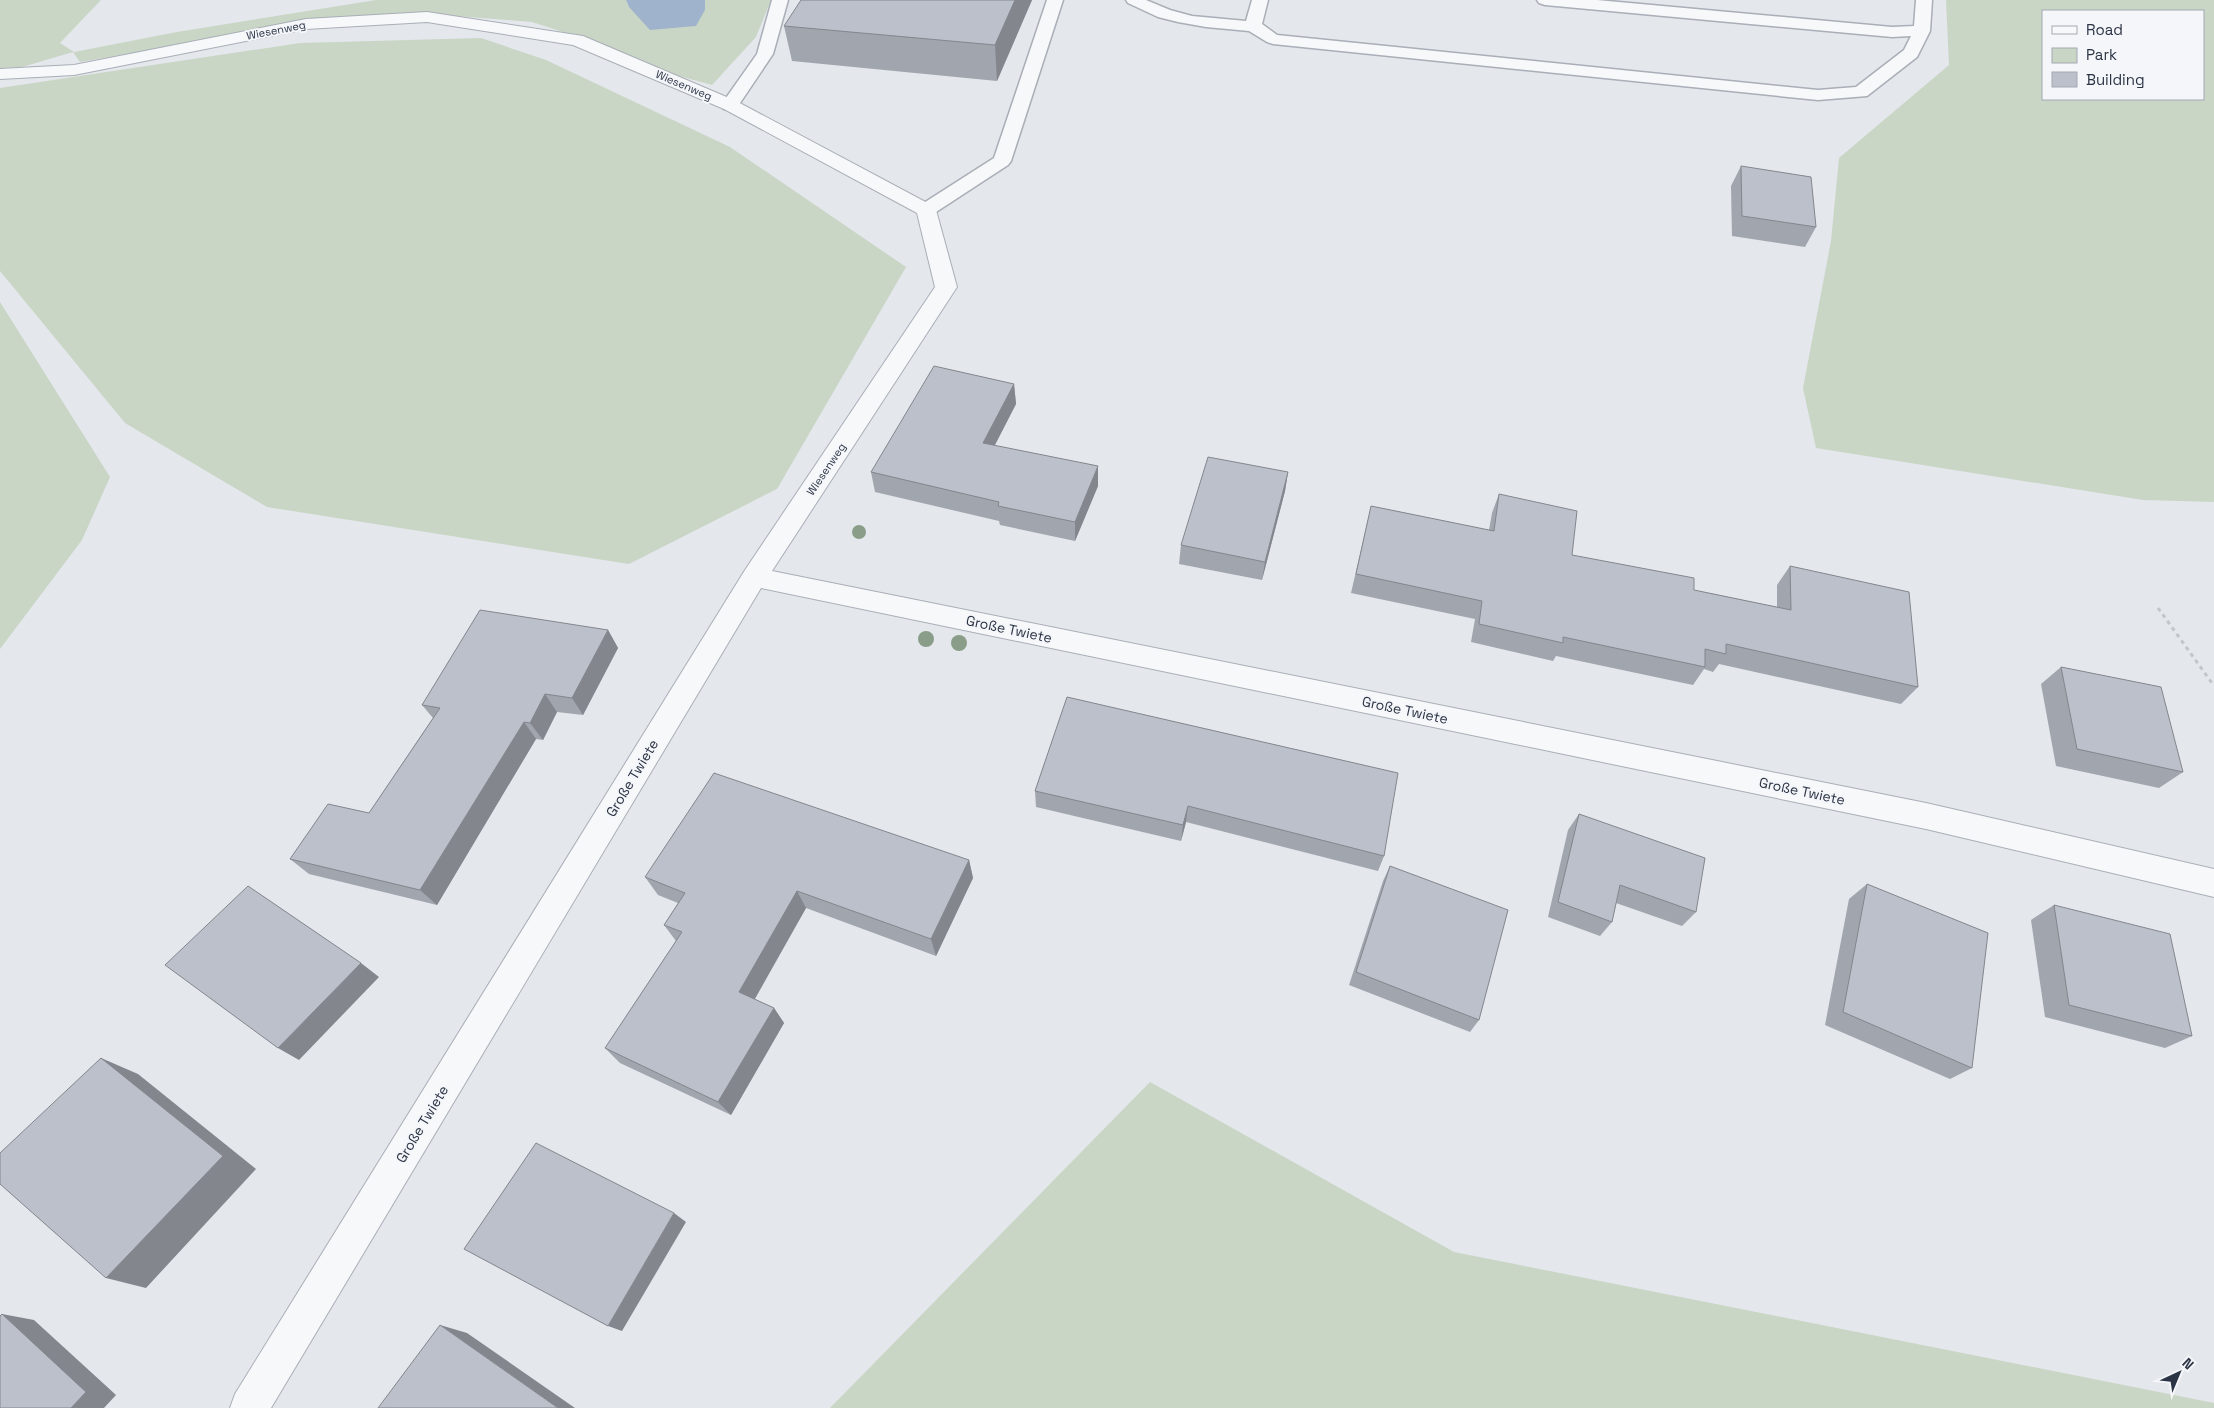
<svg xmlns="http://www.w3.org/2000/svg" width="2214" height="1408" font-family="'Space Grotesk',sans-serif">
<style>
.green{fill:#c9d6c5;fill-rule:evenodd}
.water{fill:#9fb4cc}
.lines{fill:none;stroke-linecap:round;stroke-linejoin:round}
.lane-casing{stroke:#a9aeb7;stroke-width:3}
.street-casing{stroke:#a9aeb7;stroke-width:2}
.path{stroke:#c2c5cb;stroke-width:3;stroke-dasharray:4 4;stroke-linecap:butt}
.lane{fill:#f7f8fa;fill-rule:evenodd}
.street{fill:#f7f8fa;fill-rule:evenodd}
.tree{fill:#899d89}
.wall{fill:#a1a5ae}
.shaded-wall{fill:#83868d}
.building{fill:#bbc0ca;stroke:#83868d}
.labels{text-anchor:middle;dominant-baseline:central;stroke-width:4;stroke-linejoin:round;paint-order:stroke}
.far-street-label{font-size:11px;fill:#2b3445;stroke:#f4f6f9}
.street-label{font-size:14px;fill:#2b3445;stroke:#f4f6f9}
</style>
<rect width="100%" height="100%" fill="#e4e7ec"/>
<!-- green -->
<path class="green" d="M0,0h101l-41,43 14,9 103,-20 199,-32h250l3,7 76,3v-10h66l-15,37 -44,48 -33,-9 -79,-32 -68,-22 -101,-8 -112,7 -239,41 -7,-10 -51,15 -22,1z
M1946,0h268v502l-71,-2 -327,-52 -13,-60 28,-147 8,-83 110,-93zM2043,11h160v88h-160z
M481,38l65,22 184,87 176,120 -129,222 -148,75 -362,-57 -142,-84 -125,-152v-183l300,-45z
M0,302l110,175 -28,63 -82,109z
M1150,1082l304,170 760,151v5h-1384z"/>
<!-- water -->
<path class="water" d="M626,0h79v10l-9,16 -46,4 -21,-23z"/>
<g class="lines">
<!-- lane casing -->
<g class="lane-casing">
<path id="lane" d="M772,0h16l-15,54 -37,55h-12l-3,-4 36,-51z
M1047,0h16l-52,161 -3,4 -75,49 -7,2 -7,-2 -2,-4 2,-4 75,-48z
M1126,0h20l24,10 22,6 54,5 6,-21h16l-6,24 15,11 541,55 38,-3 48,-37 7,-14 -19,1 -347,-32 -6,-2 -2,-3h60l295,27 22,-1 2,-26h16l-2,31 -13,26 -50,39 -49,4 -545,-56 -6,-2 -18,-11 -43,-4 -28,-5 -20,-5 -30,-14z"/>
</g>
<!-- street casing -->
<g class="street-casing">
<path id="street" d="M427,12l156,24 153,65 197,105 3,4 21,77 -185,284 1154,232 288,66v28l-288,-68 -1165,-241 -490,820h-41l5,-14 510,-824 190,-283 -18,-74 -193,-104 -151,-64 -146,-23 -121,7 -232,46 -74,4v-10l74,-4 232,-46z"/>
</g>
<!-- path -->
<path class="path" d="M2158,608l56,78"/>
<!-- lane -->
<use href="#lane" class="lane"/>
<!-- street -->
<use href="#street" class="street"/>
</g>
<!-- trees -->
<g class="tree">
<circle cx="859" cy="532" r="7"/>
<circle cx="926" cy="639" r="8"/>
<circle cx="959" cy="643" r="8"/>
</g>
<!-- wall -->
<path class="wall" d="M1032,0l-35,81 -205,-20 -8,-35z
M1741,166l75,61 -11,20 -73,-11 -1,-50z
M1014,384l2,20 -21,41 103,41 -23,55 -75,-16 -1,-4 -124,-29 -4,-20z
M1288,472l-3,19 -23,89 -83,-16 2,-19z
M1499,494l73,61 122,35 83,17v-22l13,-19 128,121 -17,17 -182,-40 -6,8 -9,-3 -11,16 -137,-29 -3,5 -82,-19 4,-23 -124,-26 20,-87 118,24 3,-17z
M608,630l10,18 -35,67 -26,-3 -14,28 -7,-1 -99,166 -128,-31 -19,-15 79,-46 64,-95 -11,-13z
M2061,667l122,105 -24,16 -103,-22 -15,-82z
M1067,697l317,159 -6,15 -192,-49 -5,19 -145,-34 -1,-16z
M1579,814l117,98 -14,14 -66,-23 -4,19 -12,14 -52,-19 20,-87z
M969,860l4,18 -37,78 -130,-48 -51,91 19,9 10,15 -53,92 -111,-52 -15,-15 71,-107 -12,-16 14,-22 -20,-8 -13,-18z
M1390,866l89,154 -9,12 -121,-47 34,-104z
M1867,884l105,184 -22,11 -125,-54 24,-126z
M2054,905l138,131 -27,12 -120,-31 -14,-97z"/>
<!-- shaded-wall -->
<path class="shaded-wall" d="M1015,0h17l-35,81 -2,-36z
M1014,384l2,20 -30,58 -3,-19z
M1098,466v20l-23,55v-19z
M1288,472l-3,19 -23,89 3,-18z
M608,630l10,18 -35,67 -11,-17z
M545,694l12,18 -14,28 -13,-17z
M524,722l12,17 -99,166 -17,-15z
M1188,806l-2,16 -5,19 2,-16z
M969,860l4,18 -37,78 -5,-17z
M797,891l9,17 -56,99 -11,-15z
M361,963l18,14 -80,83 -21,-12z
M774,1008l10,15 -53,92 -13,-13z
M101,1058l37,16 118,95 -110,119 -40,-10z
M674,1213l12,9 -64,109 -14,-5z
M2,1314l32,6 82,75 -12,13h-33z
M440,1325l27,8 108,75h-17z"/>
<!-- building -->
<path class="building" d="M801,0h214l-20,45 -211,-19z
M1741,166l70,11 5,50 -74,-11z
M934,366l80,18 -31,59 115,23 -23,56 -77,-16 1,-4 -128,-30z
M1208,457l80,15 -23,90 -84,-17z
M1499,494l78,17 -5,44 122,23v12l97,20 -1,-44 119,26 9,95 -192,-43v10l-21,-5v18l-142,-30v6l-84,-19 3,-23 -126,-27 15,-68 123,25z
M480,610l128,20 -36,68 -27,-4 -15,29 -6,-1 -104,168 -130,-31 38,-55 41,9 71,-105 -18,-3z
M2061,667l100,20 22,85 -106,-23z
M1067,697l331,76 -14,83 -196,-50 -5,19 -148,-34z
M714,773l255,87 -38,79 -134,-48 -58,101 35,16 -56,94 -113,-54 77,-116 -18,-7 21,-32 -40,-16z
M1579,814l126,44 -9,54 -76,-27 -8,37 -54,-20z
M1390,866l118,44 -29,110 -123,-48z
M1867,884l121,49 -16,135 -129,-56z
M248,886l113,77 -83,85 -113,-83z
M2054,905l116,29 22,102 -123,-31z
M101,1058l122,98 -117,122 -106,-94v-31z
M536,1143l138,70 -66,113 -144,-77z
M2,1314l84,78 -15,16h-71v-92z
M440,1325l118,83h-180z"/>
<g class="labels">
<!-- far-street labels -->
<g class="far-street-label">
<text transform="translate(276 30) rotate(-11)">Wiesenweg</text>
<text transform="translate(684 85) rotate(23)">Wiesenweg</text>
<text transform="translate(826 469) rotate(-56)">Wiesenweg</text>
</g>
<!-- street labels -->
<g class="street-label">
<text transform="translate(1009 629) rotate(12)">Große Twiete</text>
<text transform="translate(1405 710) rotate(12)">Große Twiete</text>
<text transform="translate(632 778) rotate(-59)">Große Twiete</text>
<text transform="translate(1802 791) rotate(12)">Große Twiete</text>
<text transform="translate(422 1124) rotate(-59)">Große Twiete</text>
</g>
</g>
<!-- legend -->
<rect x="2042" y="10" width="162" height="90" fill="#f4f6f9" stroke="#a4a8b1"/>
<rect x="2052" y="26" width="25" height="8" fill="#f7f8fa" stroke="#a4a8b1"/>
<text x="2086" y="35" font-size="15" fill="#2b3445">Road</text>
<rect x="2052" y="48" width="25" height="15" fill="#c9d6c5" stroke="#a4a8b1"/>
<text x="2086" y="60" font-size="15" fill="#2b3445">Park</text>
<rect x="2052" y="72" width="25" height="15" fill="#bbc0ca" stroke="#a4a8b1"/>
<text x="2086" y="85" font-size="15" fill="#2b3445">Building</text>
<!-- north arrow -->
<g transform="translate(2179 1373) rotate(44)" stroke="#f4f6f9" stroke-width="4" paint-order="stroke">
<path d="M0-4L9 19L0 12L-9 19Z" fill="#2b3445"/>
<text y="-8" font-size="14" font-weight="bold" text-anchor="middle" fill="#2b3445">N</text>
</g>
</svg>
